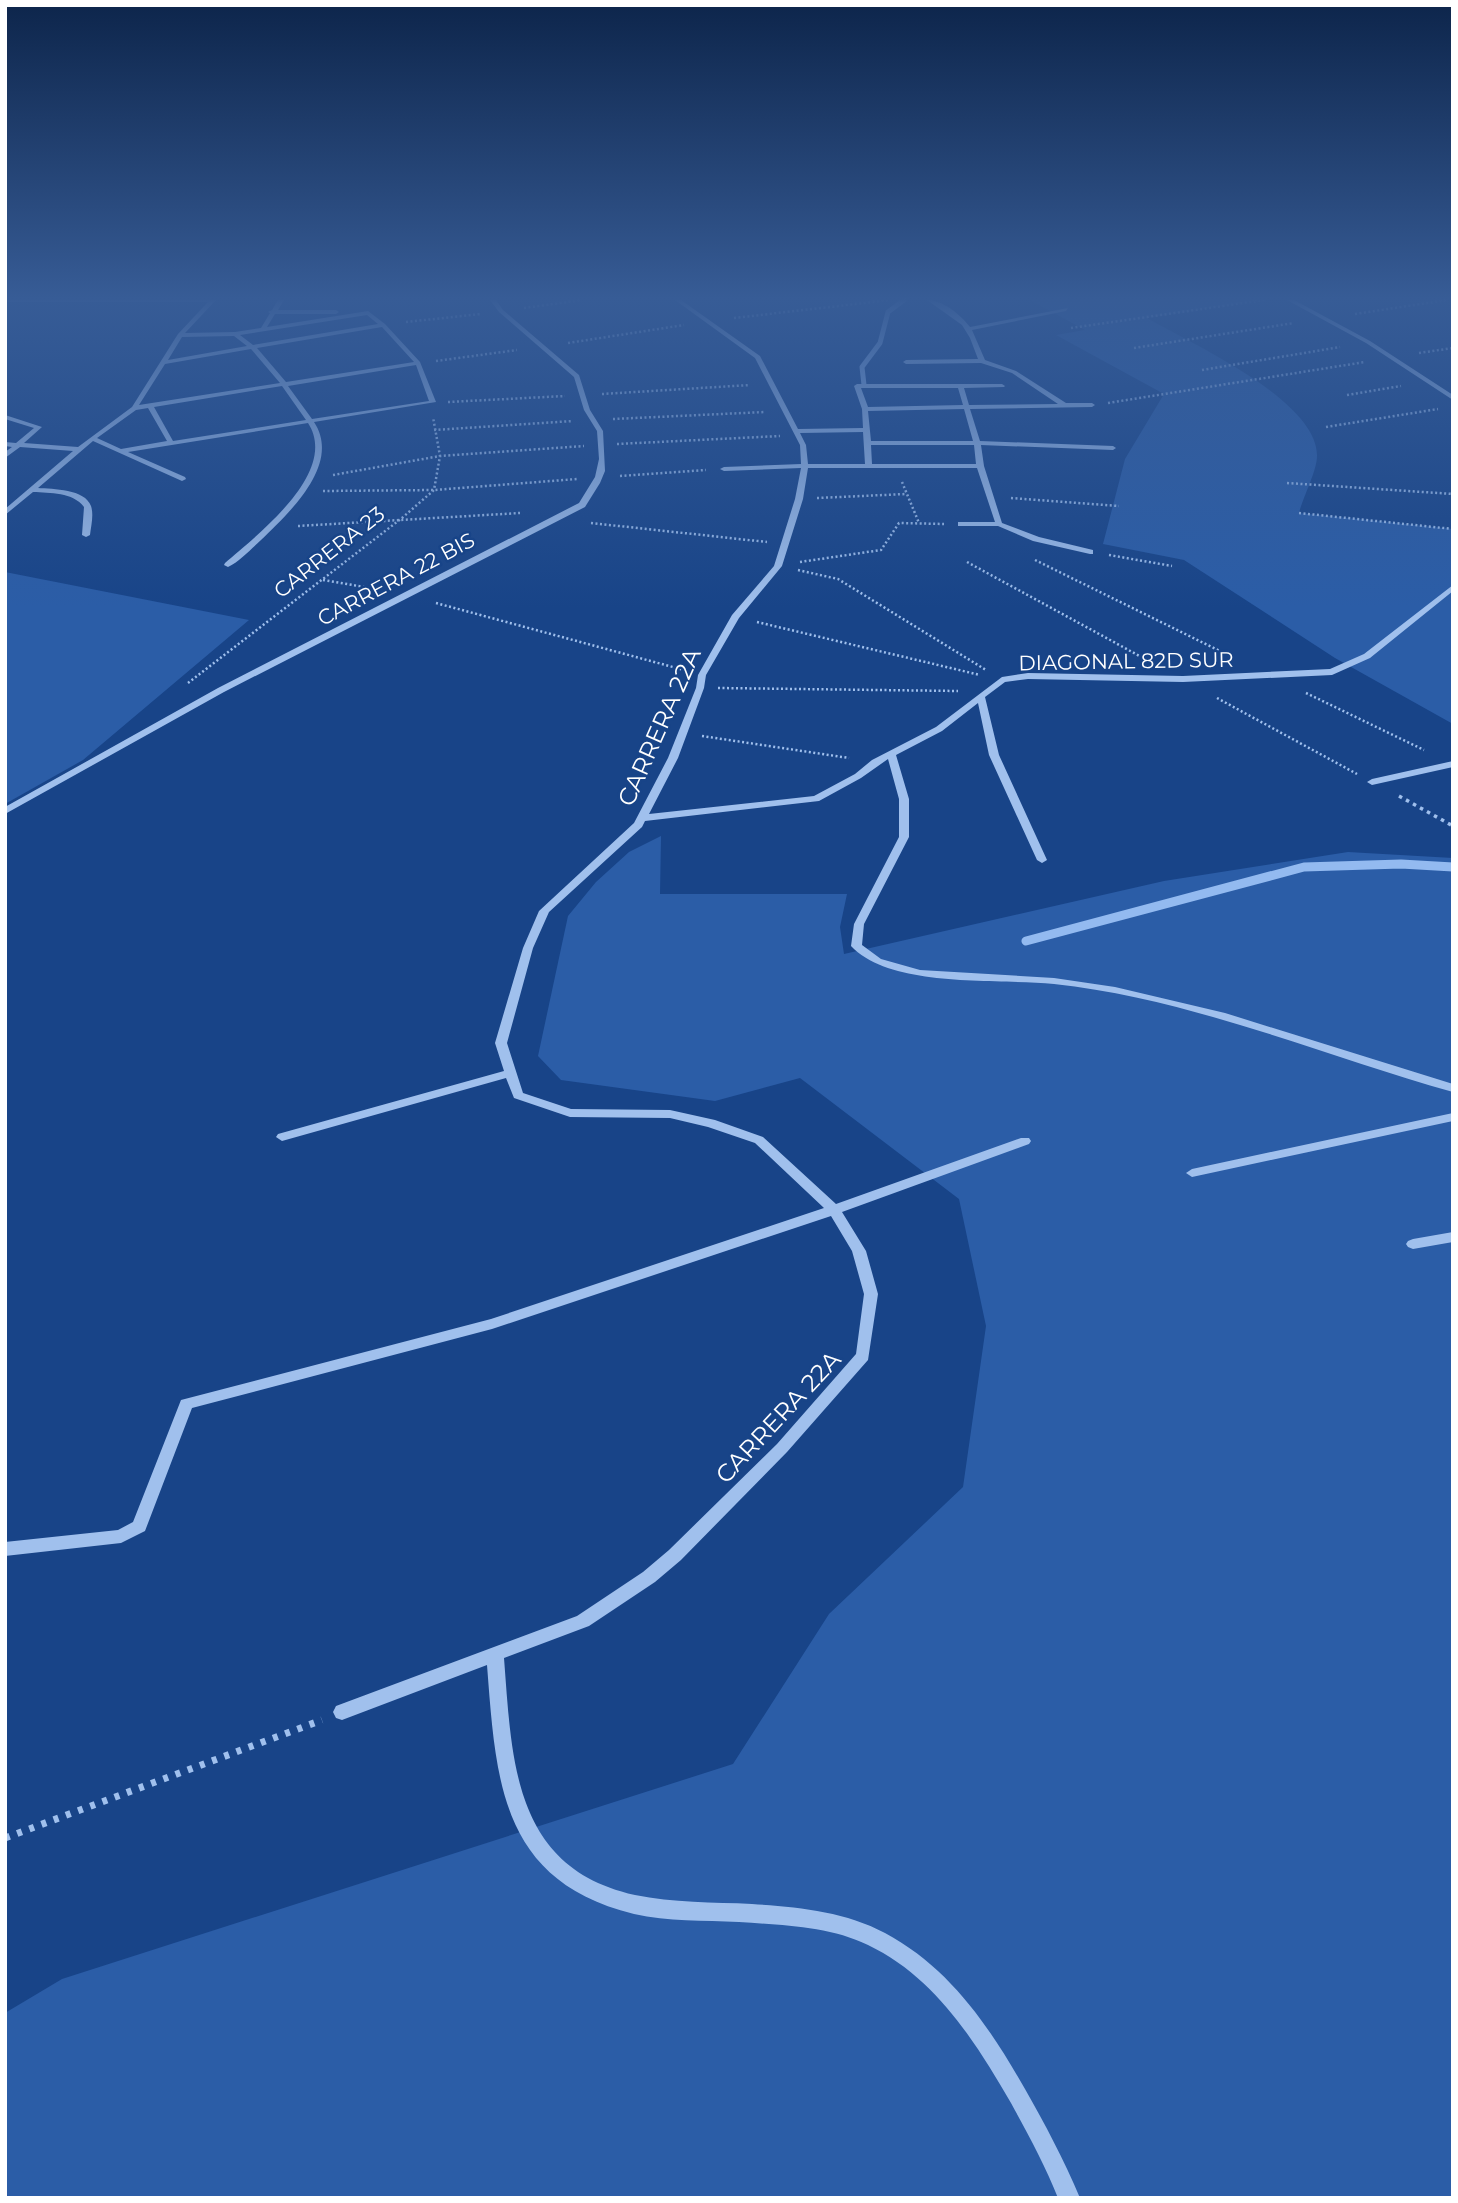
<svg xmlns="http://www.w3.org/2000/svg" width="1458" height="2203" font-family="Montserrat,sans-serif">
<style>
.green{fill:#2b5da7}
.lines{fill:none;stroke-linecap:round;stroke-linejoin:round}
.stream-far1{stroke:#93baf0;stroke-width:5}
.stream{stroke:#93baf0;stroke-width:9}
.path-far2{stroke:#a0c0ed;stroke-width:2.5;stroke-dasharray:2 2.5;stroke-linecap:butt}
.path-far1{stroke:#a0c0ed;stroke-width:3.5;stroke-dasharray:3.5 4.5;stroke-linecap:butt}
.path{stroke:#a0c0ed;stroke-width:7;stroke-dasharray:5 8;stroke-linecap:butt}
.minor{fill:#a0c0ed;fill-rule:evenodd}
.labels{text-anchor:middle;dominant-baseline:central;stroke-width:5;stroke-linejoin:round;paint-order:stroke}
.far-street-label{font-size:21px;fill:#fff;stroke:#184488}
.street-label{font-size:24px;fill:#fff;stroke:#184488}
</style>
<rect width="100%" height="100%" fill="#184488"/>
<!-- green -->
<path class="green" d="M1030,300h231l-114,18c43,25 171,82 170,138 0,15 -14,41 -18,57l154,16v195l-118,-66 -151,-98 -81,-16 22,-85 39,-65 -108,-59 29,-5z
M5,572l244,48 -166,140 -78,44z
M661,836l-1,58h187l-7,33 4,27 320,-73 184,-29 105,6v1340h-1448v-185l57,-34 671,-215 96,-150 134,-127 23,-161 -27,-127 -159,-121 -85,23 -154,-21 -23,-24 30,-140 28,-34 33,-30z"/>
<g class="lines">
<!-- stream-far1 -->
<path class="stream-far1" d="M864,385l-2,-18 18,-24 8,-31 16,-12"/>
<!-- stream -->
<path class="stream" d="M1026,941l278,-74 97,-3 52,3"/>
<!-- path-far2 -->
<path class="path-far2" d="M524,308l58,-8
M1355,314l92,-14
M734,318l156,-18
M406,322l75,-8
M1071,328l193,-28
M568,343l116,-18
M1134,348l160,-25
M1419,353l34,-5
M436,361l81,-11
M1202,370l138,-23
M602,394l148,-9
M1347,395l54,-9
M448,402l117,-6
M1108,403l257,-41
M613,419l152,-7
M1326,427l112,-18
M434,430l139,-9
M617,444l163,-8
M333,475l107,-19 144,-10
M620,476l86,-6
M902,482l17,41
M1287,483l166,11
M323,491l111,-1 143,-11
M817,498l89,-4
M1011,498l108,8
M1299,513l154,16
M591,523l176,19
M298,526l222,-13
M1109,555l63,11
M1035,560l197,97
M800,562l81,-12 18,-27 45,1
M967,562l178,97
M798,570l40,9 148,91
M323,580l53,9
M436,603l248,67
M757,622l223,53
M188,683l214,-165 32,-28 6,-34 -7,-39
M718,688l240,3
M1306,693l118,57
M1217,698l140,76
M702,736l147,22"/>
<!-- path-far1 -->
<path class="path-far1" d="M1399,796l54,30"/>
<!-- path -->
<path class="path" d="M5,1838l317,-118"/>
<!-- minor -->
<path class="minor" d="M5,300h211l-31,33 50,-1 26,-4 9,-15 -2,-1 4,-2 6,-10h6l-6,10h58l3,2 -3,2h-61l-8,13 101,-16 17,13 35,38 16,40 -122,20c28,42 -25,91 -53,118 -10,9 -21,21 -33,27l-4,-2 1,-2c32,-28 115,-91 83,-140l-180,29 57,25 1,2 -4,2 -89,-40 -55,47c15,1 47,1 53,18 3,9 0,20 -1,29l-4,2 -4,-2 2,-28c-11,-15 -34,-14 -51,-15l-28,23v-6l68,-58 -53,-4 -15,11v-6l7,-5 -7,-1v-4l11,1 18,-15 -29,-9v-4l37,12 -18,16 54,4 54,-40 46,-73 30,-32h-203zM367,315l11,9 -125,21 -13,-10zM382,327l32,35 -128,20 -29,-34zM234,336l13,10 -79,14 14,-23zM251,349l29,34 -141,22 26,-41zM416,365l13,36 -117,18 -24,-33zM282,386l24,34 -133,21 -19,-34zM148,408l19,33 -46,8 -24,-11 39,-28z
M490,300h6l7,10 76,65 11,35 13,21 2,40 -5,12 -15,24 -361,185 -219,122v-7l213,-119 361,-185 16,-26 4,-18 -2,-28 -13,-21 -10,-33 -75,-65z
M675,300h6l79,56 38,73 65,-1 -1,-19 -8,-23 3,-2h145l3,2 -1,1 -40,1 5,17 89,-1 -46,-31 -31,-10 -75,1 -3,-2 3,-2 72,-1 -8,-21 -8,-13 -35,-25c16,0 34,15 43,27l98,-19 -2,3 -94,19 13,30 31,11 50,32h26l3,2 -3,2 -122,2 10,32 133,5 3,2 -3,2 -132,-5 3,21 18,57 37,14 54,13v4h-3l-57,-13 -35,-15h-40v-4h37l-18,-54h-169l-5,31 -21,67 -43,52 -33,57 -2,13 -26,70 -29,56 165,-18 41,-22 17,-14 64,-33 66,-50 26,-4 155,3 147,-7 34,-15 89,-69v6l-83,67 -38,17 -149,7 -155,-3 -23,3 -20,15 14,58 48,105 -5,3 -5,-3 -48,-105 -11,-52 -36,28 -46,24 13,44v38l-45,87 -2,21 19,14 39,11 134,8 61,9 110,26 228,71v8c-132,-37 -261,-93 -399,-108 -57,-6 -162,5 -203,-38l3,-22 45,-87v-38l-11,-40 -27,19 -42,23 -174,20 -3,6 -93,85 -16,36 -26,95 16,50 48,16 99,1 45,10 48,17 73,67 185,-66h8l2,3 -2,3 -187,68 24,39 12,43 -10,66 -81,92 -106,108 -26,22 -66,44 -85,32c8,103 9,210 131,237 38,8 78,7 117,9 45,3 92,7 133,29 65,35 104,93 140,156 20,35 39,71 55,109h-22c-13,-33 -30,-64 -47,-95 -36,-62 -76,-126 -143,-158 -39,-19 -86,-20 -129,-23 -35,-2 -71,0 -105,-8 -134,-33 -138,-133 -147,-249l-145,55 -6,-2 -3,-6 3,-6 241,-90 66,-44 26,-22 108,-106 79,-90 8,-60 -12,-43 -21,-35 -339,113 -300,79 -47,123 -24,12 -116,13v-14l113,-12 15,-8 48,-122 310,-81 333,-111 -69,-65 -47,-16 -38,-9 -100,-1 -56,-19 -8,-20 -224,63 -6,-4 2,-3 226,-63 -9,-28 28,-95 16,-37 95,-88 34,-65 28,-70 2,-13 34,-60 42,-49 21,-67 6,-31 -77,3 -4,-2 4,-2 77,-3 -1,-19 -45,-87zM861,388h97l5,17 -95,2zM964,409l9,32h-102l-3,-30zM863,432l2,32h-57l-2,-19 -6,-12zM871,445h103l2,19h-104z
M1287,300h7l76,41 83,54v5l-87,-57z
M1453,761v6l-81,18 -5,-3 5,-3z
M1453,1113v8l-261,56 -6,-4 6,-4z
M1453,1232v10l-40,7 -5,-2 -2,-3 2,-3 5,-2z"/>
</g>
<!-- sky -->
<linearGradient id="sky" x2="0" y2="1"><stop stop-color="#0d254b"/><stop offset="0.49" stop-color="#375c96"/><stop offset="1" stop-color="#375c96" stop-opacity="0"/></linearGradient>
<rect width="1458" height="608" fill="url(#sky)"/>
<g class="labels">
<!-- far-street labels -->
<g class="far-street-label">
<text transform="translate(329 552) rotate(-38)">CARRERA 23</text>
<text transform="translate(396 579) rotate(-28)">CARRERA 22 BIS</text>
<text transform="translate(1126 661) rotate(-1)">DIAGONAL 82D SUR</text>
</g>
<!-- street labels -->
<g class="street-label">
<text transform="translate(659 727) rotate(-66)">CARRERA 22A</text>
<text transform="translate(778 1417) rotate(-47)">CARRERA 22A</text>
</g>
</g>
<!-- border -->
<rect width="1458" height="2203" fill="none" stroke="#ffffff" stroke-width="14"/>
</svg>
